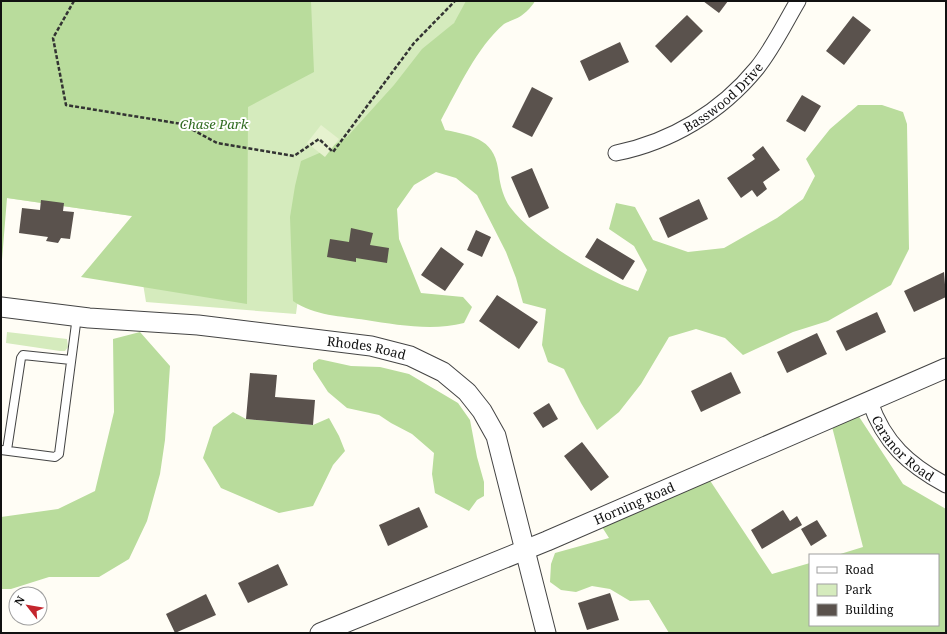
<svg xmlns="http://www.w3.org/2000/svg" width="947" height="634" font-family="'Noto Serif',serif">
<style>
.green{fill:#d5ebbd}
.forest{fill:#b9dc9c}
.pitch{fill:#e6f2cf}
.building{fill:#5a524d}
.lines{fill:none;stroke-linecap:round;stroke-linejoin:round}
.service-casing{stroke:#444;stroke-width:10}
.minor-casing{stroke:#444;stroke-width:17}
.tertiary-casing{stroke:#444;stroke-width:21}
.path{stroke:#333;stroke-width:2.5;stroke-dasharray:4 2;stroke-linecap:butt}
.service{stroke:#fff;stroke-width:8}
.minor{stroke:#fff;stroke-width:15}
.tertiary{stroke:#fff;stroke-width:19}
.labels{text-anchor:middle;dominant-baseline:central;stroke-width:4;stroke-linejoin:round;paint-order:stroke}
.street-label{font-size:13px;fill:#111;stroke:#fff}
.park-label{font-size:13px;font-style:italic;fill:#2f6b1f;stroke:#fff}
</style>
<rect width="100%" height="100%" fill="#fffdf5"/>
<!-- green -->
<path class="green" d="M65,1h407l-161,199 -15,114 -150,-12 -14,-86 -125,-18 -6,-98z
M7,332l60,7 1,8 -3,4h-5l-54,-8z"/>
<!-- forest -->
<path class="forest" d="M1,1h310l3,71 -66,35 -1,197 -166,-27 51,-61 -125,-18 -6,74z
M466,1h69c-4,7 -12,15 -20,18 -4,2 -8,3 -11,5 -27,23 -46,65 -63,96l4,10c31,6 51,10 54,45 1,10 5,24 11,32 25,33 89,71 128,84l9,-21 -13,-24 -25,-17 7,-26 19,4 18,33 35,12 36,-4 53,-30 26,-19 12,-23 -9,-17 24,-30 28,-24h24l21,7 4,12 2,125 -18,36 -63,36 -35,11 -50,23 -18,-17 -29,-9 -27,8 -28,47 -22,28 -22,18 -16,-27 -17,-34 -16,-7 -6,-17 4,-36 -23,-6 -7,-25 -10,-26 -29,-57 -21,-17 -20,-6 -22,13 -17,24 2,30 22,54 42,4 9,10 -8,16c-31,8 -67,2 -98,-3 -25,-4 -51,-4 -73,-19l-3,-84 5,-31 6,-25 23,-10 23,-14 47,-52 28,-36 32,-26z
M140,332l30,34 -5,74 -5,34 -13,47 -18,38 -30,18h-50l-38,12h-10v-72l57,-8 37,-18 19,-79 -1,-73z
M319,359l32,7 29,1 29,7 49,29 12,17 7,37 7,25v14l-7,4 -8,11 -34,-18 -3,-19 2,-21 -22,-19 -21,-11 -12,-8 -32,-7 -19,-16 -15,-23v-6z
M854,409l49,75 43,25v124h-277l-20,-33 -19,1 -20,-12 -18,-3 -16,6 -15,-2 -11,-8 1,-18 4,-11 54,-15 -12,-19 108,-46 67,101 38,-11v62h128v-70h-101l26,-8 -33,-128z
M233,412l13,7 67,6 16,-7 10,18 6,15 -12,14 -20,41 -34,7 -58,-25 -18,-30 10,-31z"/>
<!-- pitch -->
<path class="pitch" d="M321,125l18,14 -14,18 -18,-14z"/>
<!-- building -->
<path class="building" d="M703,1h25l-9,12z
M687,15l16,16 -32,32 -16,-17z
M853,16l18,14 -27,35 -18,-14z
M620,42l9,20 -40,19 -9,-20z
M532,87l21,11 -21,39 -20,-10z
M802,95l19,11 -16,26 -19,-11z
M763,146l17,24 -17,12 4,7 -10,8 -5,-7 -11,8 -14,-20 28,-19 -3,-4z
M532,168l17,40 -20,10 -18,-41z
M699,199l9,20 -40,19 -9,-20z
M41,200l23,3 -1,8 11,1 -4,27 -9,-1 -3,5 -12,-2 2,-4 -29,-4 3,-25 18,2z
M351,228l22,5 -3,12 19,3 -2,15 -31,-5v4l-29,-5 3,-18 19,3z
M476,230l15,7 -9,20 -15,-7z
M597,238l38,23 -12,19 -38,-23z
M441,247l23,17 -19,27 -24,-16z
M944,272l2,25 -32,15 -10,-21z
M497,295l41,27 -19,27 -40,-28z
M877,312l9,20 -40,19 -10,-20z
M817,333l10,21 -40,19 -10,-21z
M731,372l10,21 -40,19 -10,-21z
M250,373l27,2 -2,22 40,3 -2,25 -67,-6z
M549,403l9,16 -15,9 -10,-15z
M582,442l27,35 -18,14 -27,-35z
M419,507l9,20 -40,19 -9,-21z
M783,510l7,11 7,-5 5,9 -40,24 -11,-19z
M817,520l10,16 -16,10 -10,-17z
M278,564l10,21 -40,18 -10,-20z
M610,593l9,27 -32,10 -9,-27z
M206,594l10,21 -41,18 -9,-19z"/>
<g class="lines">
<!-- service casing -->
<g class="service-casing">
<path id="service" d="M1,450l54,7 4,-3 18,-138
M7,450l14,-92 2,-3 48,5"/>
</g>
<!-- minor casing -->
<g class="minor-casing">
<g id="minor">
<path id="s1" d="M616,153c55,-11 105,-41 141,-85 16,-20 28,-45 41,-67"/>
<path id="s2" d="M870,402c14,41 39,63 76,83"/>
</g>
</g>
<!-- tertiary casing -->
<g class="tertiary-casing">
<g id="tertiary">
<path id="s3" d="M1,307l88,11 109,7 173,21 39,10 33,16 24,20 15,19 14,25 50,197"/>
<path id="s4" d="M320,633l227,-92 399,-173"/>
</g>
</g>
<!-- path -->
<path class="path" d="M74,1l-21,37 13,67 116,19 35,19 77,13 25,-17 14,13 81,-109 41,-42"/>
<!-- service -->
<use href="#service" class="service"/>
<!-- minor -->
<use href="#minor" class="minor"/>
<!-- tertiary -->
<use href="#tertiary" class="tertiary"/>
</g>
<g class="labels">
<!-- street labels -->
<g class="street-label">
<text stroke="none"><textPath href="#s1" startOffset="123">Basswood Drive</textPath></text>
<text stroke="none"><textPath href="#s3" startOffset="368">Rhodes Road</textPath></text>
<text stroke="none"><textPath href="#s2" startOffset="58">Caranor Road</textPath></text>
<text stroke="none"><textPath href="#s4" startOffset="340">Horning Road</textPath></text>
</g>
<!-- park labels -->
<g class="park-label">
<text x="214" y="124">Chase Park</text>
</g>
</g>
<!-- border -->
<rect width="947" height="634" fill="none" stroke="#111111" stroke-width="4"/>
<!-- legend -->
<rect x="809" y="554" width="130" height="72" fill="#ffffff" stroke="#a0a0a0"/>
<rect x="817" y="567" width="20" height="6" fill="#ffffff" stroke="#a0a0a0"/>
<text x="845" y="574" font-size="12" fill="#111111">Road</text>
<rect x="817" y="584" width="20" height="12" fill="#d5ebbd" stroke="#a0a0a0"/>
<text x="845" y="594" font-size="12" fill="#111111">Park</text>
<rect x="817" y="604" width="20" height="12" fill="#5a524d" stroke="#a0a0a0"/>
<text x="845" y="614" font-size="12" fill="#111111">Building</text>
<!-- north arrow -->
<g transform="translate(28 606) rotate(301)"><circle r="19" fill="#ffffff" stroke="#a0a0a0"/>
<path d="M0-3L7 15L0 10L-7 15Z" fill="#c4262e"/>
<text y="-6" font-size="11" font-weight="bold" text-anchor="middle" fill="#111111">N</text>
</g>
</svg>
